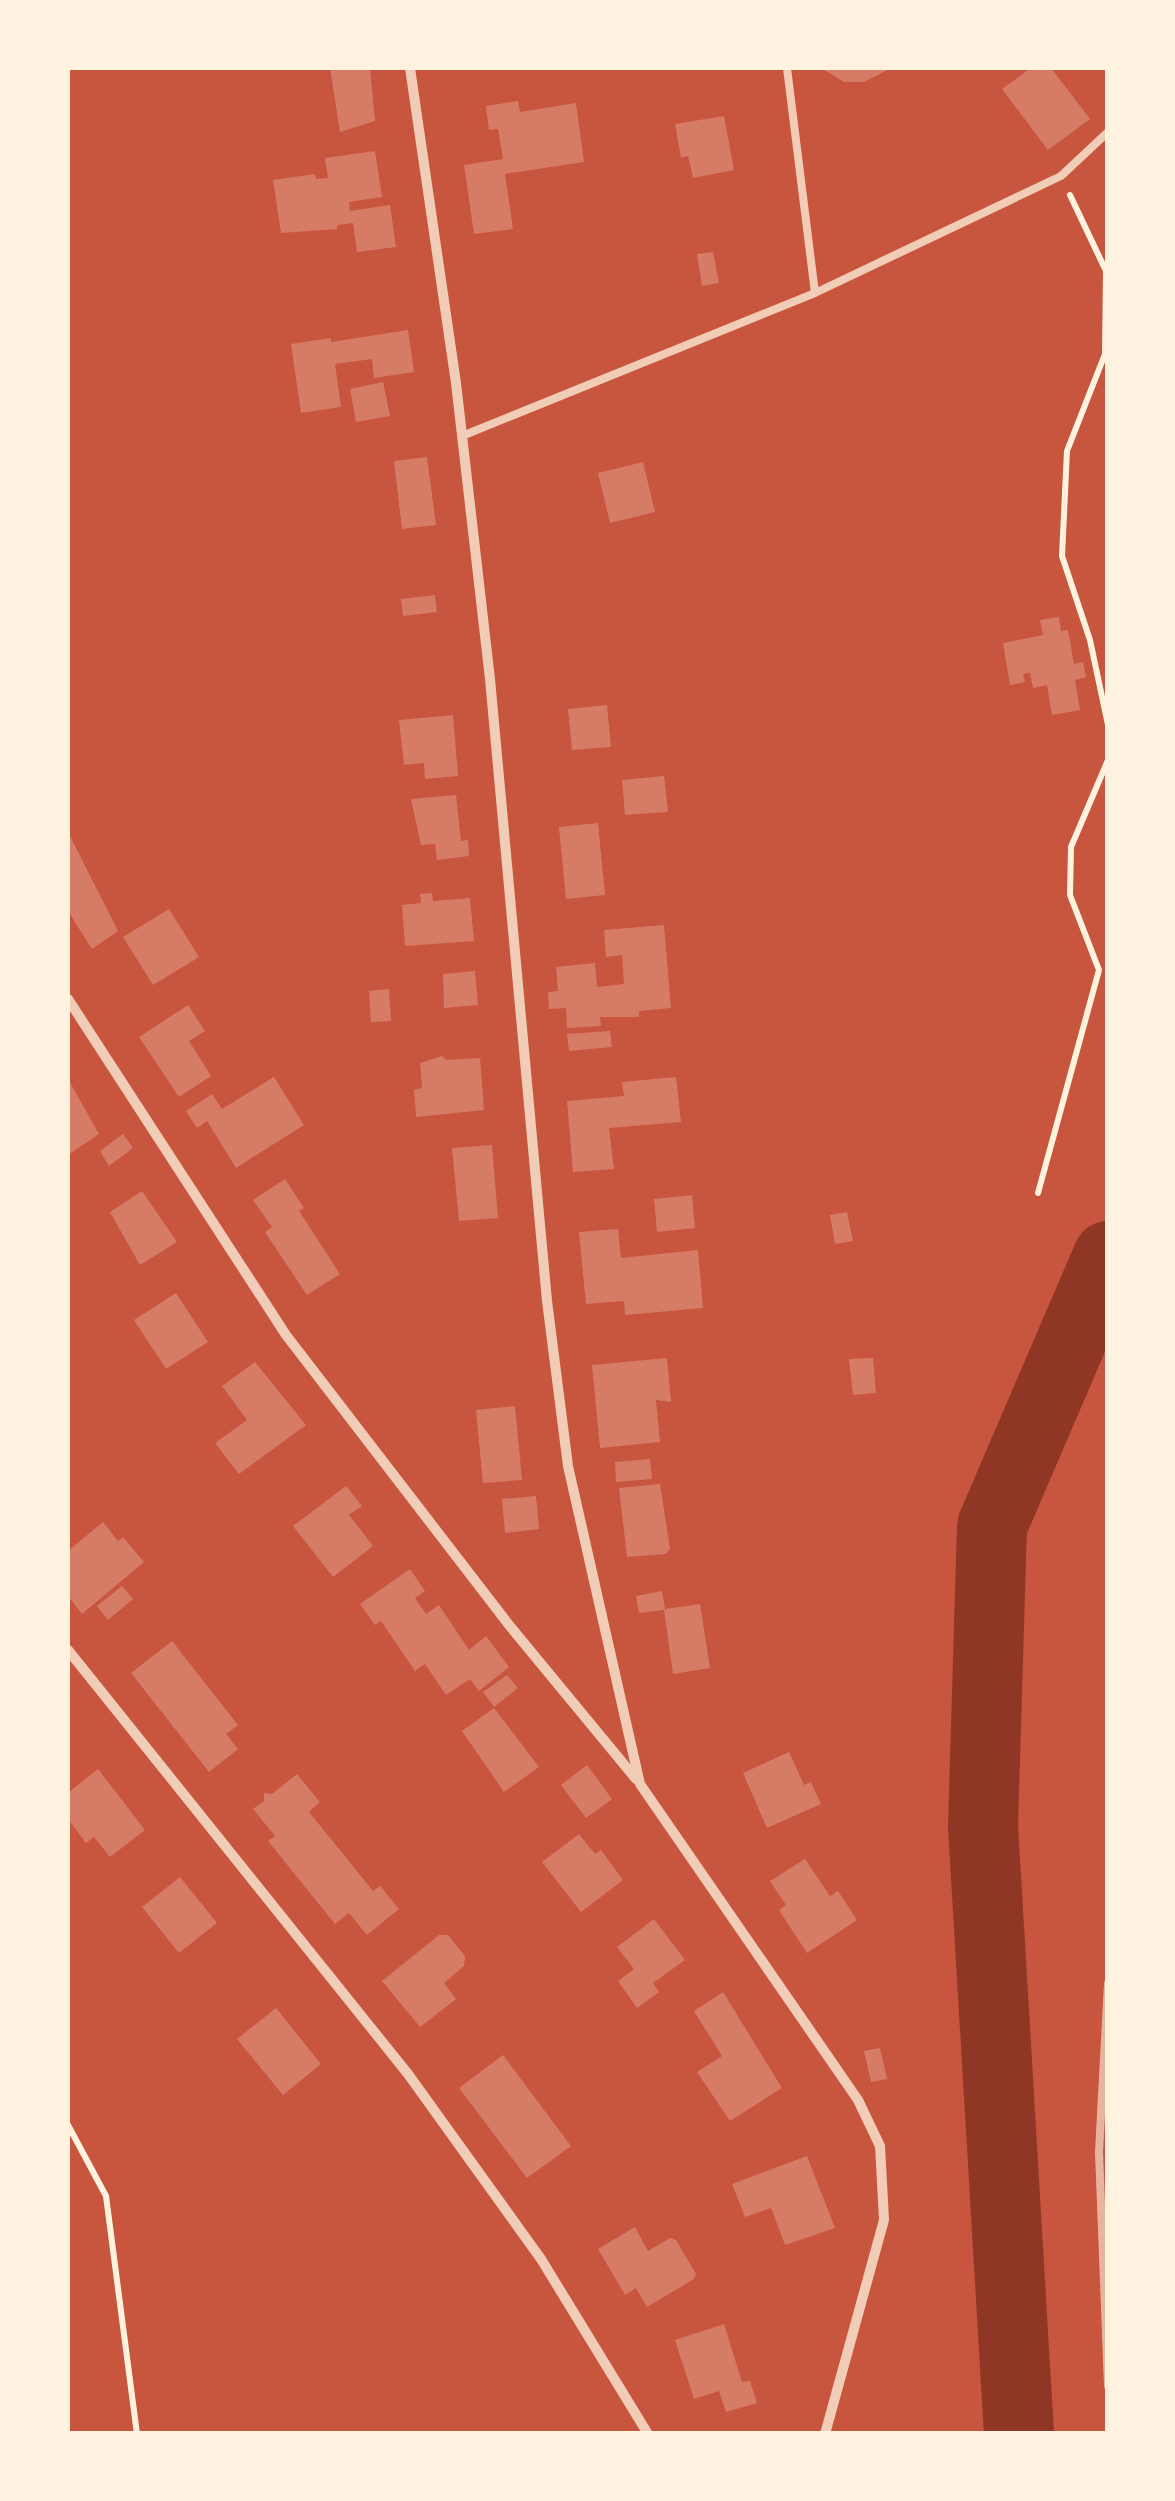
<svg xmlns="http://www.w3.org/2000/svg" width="1175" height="2501" font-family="Barlow,sans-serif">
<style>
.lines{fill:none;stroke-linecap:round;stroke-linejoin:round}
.river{stroke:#8f3625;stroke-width:70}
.building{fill:#d67c66}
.path{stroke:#fff3e0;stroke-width:6}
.service{stroke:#f1ccb7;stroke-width:8}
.minor{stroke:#f1ccb7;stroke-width:10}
.rail{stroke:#e9b49f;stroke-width:8}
</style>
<rect width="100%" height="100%" fill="#c8553d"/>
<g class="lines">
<!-- river -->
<path class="river" d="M1019,2434l-36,-608 9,-300 116,-270"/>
</g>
<!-- building -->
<path class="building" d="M330,68h40l5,53 -35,11z
M821,68h70l-27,14h-20z
M1031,68h20l39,51 -42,31 -46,-61z
M518,101l2,11 56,-9 8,59 -79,12 8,55 -39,5 -10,-69 39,-6 -5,-30 -9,1 -3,-24z
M724,116l10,54 -41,8 -5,-22 -7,2 -6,-34z
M375,151l7,46 -33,5 1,9 40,-6 6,42 -39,5 -4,-29 -16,2v4l-56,4 -8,-53 42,-6 1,5 12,-1 -3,-20z
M713,252l6,31 -17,3 -5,-32z
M408,330l6,42 -40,6 -2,-19 -37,5 6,43 -40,6 -10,-69 40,-6v4z
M383,382l7,34 -34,6 -6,-33z
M427,457l9,68 -34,4 -8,-68z
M643,462l12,50 -45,11 -12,-50z
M435,595l2,17 -34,4 -2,-17z
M1059,617l2,14 7,-1 6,34 9,-2 3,15 -11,3 5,30 -28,5 -5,-30 -14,3 -3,-15 -7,1 2,8 -15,3 -7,-42 40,-8 -3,-15z
M607,705l4,42 -39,3 -4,-41z
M453,715l5,61 -33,3 -1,-16 -20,2 -5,-45z
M664,776l4,36 -43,3 -3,-35z
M456,795l5,46 7,-1 1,16 -32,4 -2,-16 -14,1 -10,-46z
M598,823l7,72 -39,4 -7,-72z
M68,832l50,99 -26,18 -24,-38z
M432,893l1,8 37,-3 4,43 -69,5 -3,-41 19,-2 -1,-9z
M169,909l30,48 -46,28 -30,-48z
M664,925l7,83 -32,3v6h-39l1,9 -34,2 -1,-20 -17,1 -1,-17 10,-1 -2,-24 39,-4 2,24 27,-3 -2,-29 -16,2 -2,-27z
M475,971l3,34 -34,3 -1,-34z
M389,989l2,32 -20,1 -2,-31z
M188,1005l17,26 -16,10 22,35 -32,21 -40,-60z
M610,1031l2,16 -43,4 -2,-17z
M442,1056l4,4 34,-2 4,52 -68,7 -2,-27 8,-2 -2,-25z
M274,1077l30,48 -68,43 -29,-47 -10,7 -11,-17 26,-17 10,15z
M676,1077l5,45 -72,6 5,41 -41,3 -6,-71 57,-5 -2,-14z
M68,1079l31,55 -31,21z
M123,1134l10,14 -24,18 -9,-15z
M492,1145l6,73 -39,3 -7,-73z
M285,1179l19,29 -5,3 41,63 -33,21 -42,-63 7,-5 -19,-27z
M142,1191l35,51 -37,23 -30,-53z
M692,1195l3,33 -38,4 -3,-33z
M847,1212l6,29 -18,3 -5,-29z
M618,1229l3,29 77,-8 5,58 -78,7 -1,-14 -38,3 -7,-72z
M176,1293l32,49 -42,27 -32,-49z
M667,1358l4,44 -15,-2 4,42 -60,6 -8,-83z
M873,1358l3,35 -23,2 -4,-36z
M255,1362l51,63 -67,49 -24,-31 32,-23 -25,-34z
M515,1406l7,74 -39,3 -7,-73z
M650,1459l2,20 -36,3 -1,-20z
M660,1484l10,65 -4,5 -39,3 -8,-69z
M346,1486l16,20 -13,9 24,31 -40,31 -40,-51z
M536,1496l3,33 -34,4 -3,-34z
M103,1522l15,19 5,-4 21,25 -62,52 -14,-18v-45z
M410,1569l15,22 -10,7 11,16 13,-9 30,45 17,-14 23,31 -30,24 -9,-12 -24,16 -21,-31 -10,7 -34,-50 -6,4 -15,-21z
M122,1586l11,13 -25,21 -11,-14z
M662,1591l3,18 35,-5 10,64 -37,6 -9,-64 -25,3 -3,-17z
M172,1641l66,84 -12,9 12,15 -29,23 -78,-99z
M507,1675l11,13 -24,19 -11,-15z
M494,1708l45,59 -35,25 -42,-61z
M789,1752l15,33 7,-3 10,22 -54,24 -24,-55z
M587,1765l25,34 -26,19 -25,-33z
M98,1769l47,61 -35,27 -16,-20 -8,6 -18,-24v-26z
M297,1774l23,28 -11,10 64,79 7,-5 19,23 -32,26 -18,-22 -14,11 -67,-83 7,-5 -22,-27 11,-8v-8l8,1z
M579,1834l16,20 6,-4 22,30 -42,32 -39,-50z
M805,1859l25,37 8,-5 19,29 -50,33 -28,-43 7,-5 -16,-24z
M180,1877l37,46 -38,30 -37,-46z
M654,1919l31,41 -32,23 6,9 -22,16 -19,-27 16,-12 -17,-22z
M439,1935h9l17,21 -1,10 -20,17 12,16 -36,28 -38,-46z
M723,1992l59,96 -52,33 -33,-49 25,-16 -28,-45z
M276,2008l45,56 -38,31 -46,-56z
M880,2048l7,31 -16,3 -7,-31z
M503,2055l68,91 -44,32 -68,-90z
M807,2156l28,72 -50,17 -14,-37 -26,9 -13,-33z
M635,2227l13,24 22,-13 6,2 20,34 -2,5 -47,28 -11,-19 -11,7 -27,-46z
M724,2324l18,58 8,-1 7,22 -31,9 -7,-21 -25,8 -19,-59z"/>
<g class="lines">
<!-- path -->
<path class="path" d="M1070,195l36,76 -1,83 -38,97 -5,105 28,84 18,85
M1038,1193l61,-223 -29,-75 1,-48 37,-87
M68,2125l38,71 31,238"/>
<!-- service -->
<path class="service" d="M787,68l28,225
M462,436l353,-143 246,-117 47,-44"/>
<!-- minor -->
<path class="minor" d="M410,68l46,315 34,296 57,622 21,165 72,318 218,316 22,46 4,74 -59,214
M68,999l218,336 223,290 127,154
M68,1650l340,424 133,185 107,175"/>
<!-- rail -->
<path class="rail" d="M1108,1983l-9,169 9,234"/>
</g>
<!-- border -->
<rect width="1175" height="2501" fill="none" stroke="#fff3e0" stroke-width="140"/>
</svg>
